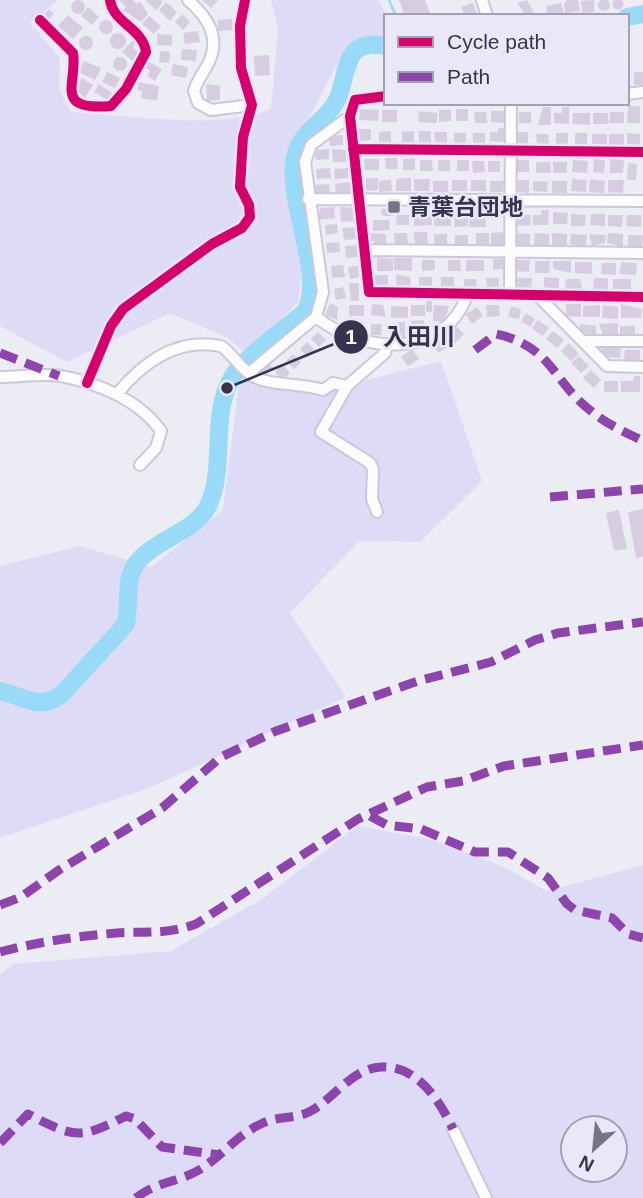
<svg xmlns="http://www.w3.org/2000/svg" width="643" height="1198" font-family="Helvetica,'Noto Sans JP',sans-serif">
<style>
.green{fill:#dddbf5;fill-rule:evenodd}
.lines{fill:none;stroke-linecap:round;stroke-linejoin:round}
.stream{stroke:#99daf9;stroke-width:2.5}
.river{stroke:#99daf9;stroke-width:18}
.building{fill:#d6cde1}
.minor-casing{stroke:#cac9da;stroke-width:14}
.minor{stroke:#fcfcfd;stroke-width:10}
.quiet{stroke:#8e44ad;stroke-width:9;stroke-dasharray:18 9;stroke-linecap:butt}
.cycleway-casing{stroke:#e9e8f7;stroke-width:15}
.cycleway{stroke:#d6006c;stroke-width:10}
.poi-dot{fill:#767489;stroke:#e9e8f7;stroke-width:2.5}
.labels{text-anchor:middle;dominant-baseline:central;stroke-width:5;stroke-linejoin:round;paint-order:stroke}
.poi-label{font-size:23px;font-weight:bold;fill:#37334f;stroke:#e9e8f7;text-anchor:start}
.leader{fill:none;stroke:#37334f;stroke-width:2.5}
.callout-dot{fill:#37334f;stroke:#e9e8f7;stroke-width:2.5}
.mark-label{font-size:21px;text-anchor:middle;font-weight:bold;fill:#fff}
.callout-label{font-size:24px;text-anchor:middle;font-weight:bold;fill:#37334f;stroke:#e9e8f7;stroke-width:5;stroke-linejoin:round;paint-order:stroke}
</style>
<rect width="100%" height="100%" fill="#ececf4"/>
<!-- green -->
<path class="green" d="M0,0h58l-28,23 30,35 -1,30 12,24c54,3 153,19 200,-3l7,-80 -7,-29h107l10,16 -2,18 -41,15 -41,79 -19,61 18,73 -5,40 -51,52 -19,-16 -58,-25 -103,49 -67,-36z
M441,361l41,120 -62,61 -61,-1 -69,72 56,84 -199,92 -147,49v-272l80,-20 71,21 72,-57 17,-135 12,6 72,10z
M357,826l72,13 73,27 45,25 96,-26v333h-643v-224l13,-10 158,-13 91,-52zM573,1128h42v42h-42z"/>
<g class="lines">
<!-- stream -->
<path class="stream" d="M389,0l7,16"/>
<!-- river -->
<path class="river" d="M627,17l16,-3
M0,691c24,5 38,20 61,4l65,-71c4,-18 -1,-41 8,-57 16,-27 60,-33 74,-61 19,-40 1,-92 25,-130 12,-19 53,-48 72,-64 22,-39 -24,-119 -8,-162 8,-21 31,-31 40,-50 12,-25 4,-63 49,-54"/>
</g>
<!-- building -->
<path class="building" d="M612.5 4a5.5 5.5 0 1 1 11 0a5.5 5.5 0 1 1-11 0Z
M598 5a6 6 0 1 1 12 0a6 6 0 1 1-12 0Z
M119,0h14l4,4 3,-3 8,13 -7,8 -18,-12 3,-3z
M145,0h16l2,2 -7,8z
M202,0h16l-7,8z
M399,0h26l6,16h-26z
M527,0l7,12 -9,2 -8,-11z
M567,0h11l2,11 -15,2 -1,-10z
M594,0v12l-12,1 -1,-12z
M71 7a7 7 0 1 1 14 0a7 7 0 1 1-14 0Z
M166,2l11,10 -7,9 -11,-11z
M473,3l4,11 6,-2v4h-18l-4,-9z
M561,3l3,12 -16,1 -2,-10z
M88,7l11,10 -7,8 -11,-9z
M49,9l5,5 -5,5 -6,-4z
M182,14l8,8 -7,8 -8,-8z
M68,15l15,13 -10,11 -15,-13z
M149,16l12,10 -7,8 -12,-10z
M232,19l1,11 -15,1v-11z
M99 27a7 7 0 1 1 14 0a7 7 0 1 1-14 0Z
M198,31l2,11 -15,2 -2,-11z
M110 41a8 8 0 1 1 16 0a8 8 0 1 1-16 0Z
M157,34l15,1v11l-15,-1z
M79 43a7 7 0 1 1 14 0a7 7 0 1 1-14 0Z
M133,40l3,3 -3,5 5,4 -3,11 -13,-11z
M182,49l15,1 -1,11 -15,-1z
M160,51l10,1 -1,11 -10,-1z
M269,55l1,20 -15,1 -1,-20z
M113 64a7 7 0 1 1 14 0a7 7 0 1 1-14 0Z
M84,61l17,7 -6,12 -17,-8z
M149,62l13,7 -7,12 -8,-5 3,-5 -4,-3z
M173,64l15,3 -2,11 -15,-3z
M107,72l13,6 -5,10 -13,-6z
M634,72h9v13h-9z
M82,78l11,7 -8,13 -10,-9z
M139,82l20,4 -2,15 -16,-3 1,-7 -5,-1z
M99,84l13,9 -5,7 -13,-8z
M206,84l14,2v14l-13,1z
M628,106h12v17h-13z
M543,107h8v18h-13z
M562,107h7v17l-15,-1v-10h8z
M360,109l19,1 -1,11 -19,-1z
M456,109h12v12h-12z
M382,110h15v12h-15z
M439,110h12v11l-12,1z
M419,111l18,2v10l-19,-1z
M491,111h15v12l-15,-1z
M474,112h12l1,11h-12z
M519,112h12v11h-12z
M610,112h14v11h-15z
M573,113h17v12l-18,-1z
M593,113h15v11h-15z
M498,128h7v14l-15,-1v-9h8z
M359,129h12v11l-12,1z
M391,131v12h-12v-11z
M414,131v12h-12v-11z
M419,131h12v12h-12z
M434,132h13v11h-12z
M516,132h12v12h-12z
M454,133h12v11h-12z
M473,133h12v12h-12z
M556,133h12v11l-12,1z
M575,133h12v11l-12,1z
M627,133l13,1v11l-13,-1z
M536,134h12l1,11h-12z
M592,134h15v11h-15z
M609,134h15v11h-15z
M343,135v10l-13,1 -1,-10z
M329,149v10l-13,1 -1,-10z
M332,149l14,1v12h-13z
M385,158h12l1,11h-12z
M415,158v12h-12v-11z
M364,159h15v11h-14z
M594,159l11,1 -1,13 -11,-1z
M610,159l14,1 -1,13h-13z
M420,160h12l1,11h-13z
M438,160h12v11h-12z
M457,160h12v11h-12z
M517,160h12v12h-12z
M573,160l15,1 -1,12 -15,-1z
M472,161h12l1,11 -12,1z
M488,161h12v11h-12z
M536,162h14l1,11h-15z
M553,162h14v11h-14z
M628,163l9,1 -1,16h-9z
M330,168l1,10 -14,1 -1,-10z
M348,168v10l-13,1 -1,-10z
M366,178h12v12l-12,1z
M400,178h11v13h-15v-11z
M414,179h16l-1,12h-15z
M572,179l15,1 -1,12 -15,-1z
M590,179l15,2 -1,12 -15,-1z
M391,180l1,11 -13,1v-11z
M452,180h15v11h-15z
M471,180h15v11h-15z
M518,180h11v13l-11,-1z
M608,180h16l-1,13 -15,-1z
M433,181h15v11h-15z
M490,181h14l-1,11h-13z
M533,181l15,1 -1,10 -14,-1z
M552,181h15v12h-15z
M350,182l1,11 -15,1 -1,-10z
M329,184l1,10 -14,1 -1,-10z
M334,207l1,11 -17,2 2,-12z
M340,207l15,1 1,13 -15,1z
M393,208v8h-11l-1,-7z
M470,209l16,4v14h-17z
M542,210h7l-1,15h-15v-10h8z
M553,212l15,1 -1,11h-14z
M516,214l15,1 -1,11 -14,-1z
M571,214l15,1 -1,11h-14z
M591,214h14v12l-15,-1z
M397,215h12v10h-13z
M414,215h17l1,10 -18,1z
M434,215h17v11h-17z
M454,215h14v11l-14,1z
M608,215h15l-1,12 -14,-1z
M627,215h14v12l-15,-1z
M373,220h16l1,10 -17,1z
M337,224l1,9 -12,2 -1,-10z
M355,227l1,12 -12,1 -2,-12z
M414,232h13l1,13h-13z
M504,232v13h-13v-12z
M369,233l17,1v10h-12v-3h-5z
M394,233h13l1,12 -13,1z
M476,233h13v12l-13,1z
M516,233l14,1v11h-15z
M535,233l14,1v11h-15z
M552,233l15,1v11h-15z
M608,233l15,1v13l-16,-4z
M434,234h13v11h-13z
M571,234l16,1 -1,12 -16,-3z
M589,234l17,1 -1,8 -13,3z
M455,235h13v11h-13z
M628,235h15l-1,12 -14,-1z
M339,242l1,10 -13,1 -1,-10z
M357,245l1,12 -12,1 -1,-12z
M377,257l16,2v12h-16z
M394,258h18v13l-18,-1z
M493,259h11v10l-11,1z
M422,260h13v10l-13,1z
M448,260h12l1,11h-13z
M466,260h18v11h-18z
M515,260h15l-1,12 -14,-1z
M535,261h15l-1,12h-14z
M553,261h18v12l-18,-4z
M575,262h17v12l-17,-1z
M622,262l15,1 -1,12 -17,-1z
M602,263h14v12l-15,-1z
M343,265l2,12 -13,1 -1,-12z
M358,266l1,11 -9,2 -2,-12z
M396,274l14,3 1,11 -14,1z
M375,275h13v11h-13z
M419,277h13v11h-13z
M441,277h13v11h-13z
M544,277l15,1v12l-15,-3z
M486,278h13v11h-12z
M516,278h16l-1,11h-18z
M594,278h14v12l-15,-1z
M464,279h12l1,10h-13z
M566,279h14l2,10h-17z
M613,279h18v11l-18,-1z
M349,283h10v18h-8z
M344,287l2,11 -10,2 -2,-11z
M426,301h6v11h-6z
M330,303l8,4 -1,13 -12,-5z
M372,304l11,1 3,12 -15,-2z
M566,304h15v13l-15,-1z
M621,304l21,5 -1,9h-20z
M349,305h15v11h-15z
M411,305h14v11h-14z
M434,305l15,1 -5,16 -11,-1z
M486,305h13l1,11 -13,1z
M600,305v12h-17v-11z
M603,305l15,2v12l-16,-1z
M391,306l17,1v11h-17z
M511,306l10,3 -2,10 -11,-2z
M477,307l6,9 -11,8 -6,-10z
M526,313l9,6 -5,8 -9,-6z
M350,317l15,6 -2,8 -17,-4z
M424,320l1,11 -13,2 -1,-12z
M538,320l11,8 -7,8 -10,-8z
M398,322h7v17h-15v-13h8z
M618,323v14h-14l-5,-13z
M371,324h11l-1,11h-10z
M580,324l16,2v9l-16,-3z
M456,326l8,8 -10,10 -8,-9z
M620,326h15v11l-15,-1z
M553,331l11,9 -7,8 -11,-9z
M318,332l8,8 -7,7 -8,-8z
M443,336l6,10 -11,7 -6,-10z
M307,342l8,8 -7,7 -8,-8z
M569,343l10,11 -8,7 -10,-10z
M602,346l19,1 -1,11 -15,-1 -4,-3z
M412,349l7,10 -11,7 -7,-9z
M625,350h15v11l-16,-1z
M293,354l8,8 -7,7 -8,-8z
M579,356l10,10 -8,7 -10,-10z
M267,361l6,7 -8,8 -6,-6z
M282,364l8,9 -7,7 -8,-8z
M591,370l10,10 -7,8 -11,-10z
M634,376h6v16h-19v-11h12z
M604,381h14v11h-14z
M643,509v48l-7,1 -8,-46z
M619,510l8,39 -13,2 -8,-38z"/>
<g class="lines">
<!-- minor casing -->
<g class="minor-casing">
<path id="minor" d="M188,0c18,16 32,34 22,60 -5,11 -13,20 -16,31l4,12 13,7 41,-5
M482,0l5,16
M40,20l33,33c5,30 -21,58 38,53l15,-17 20,-37c-3,-24 -33,-29 -36,-52
M627,94l16,-2
M386,96l-31,4 -5,16 19,176 274,5
M353,149l290,3
M308,199l335,2
M366,250l277,3
M510,295l1,-192
M538,296l69,70 36,1
M316,317c45,36 128,44 151,-22
M583,341h60
M249,373l67,-56 7,-25 -18,-130 6,-17 39,-29
M0,377c19,0 42,-4 61,-1 37,7 78,24 100,55l-5,17 -16,17
M87,383l24,-57 12,-17 89,-65 30,-16 8,-11 -1,-12 -9,-18 3,-50 9,-32 -11,-37 -1,-42 5,-26
M117,394c26,-32 60,-57 104,-48 12,8 19,23 32,30 16,10 50,7 70,14l10,-7 14,3
M377,512l-5,-13 1,-30 -3,-6 -49,-31 26,-46 38,-33 2,-8
M453,1129l33,69"/>
</g>
<!-- minor -->
<use href="#minor" class="minor"/>
<!-- quiet -->
<path class="quiet" d="M475,350l21,-16c56,12 57,48 95,77 15,13 34,21 52,30
M0,353l59,23
M550,497l93,-8
M370,816l17,9 34,4 54,23h33l40,26 19,26 8,6 37,8 16,16 15,4
M0,905l21,-8 38,-27 103,-62 59,-51 55,-26 142,-50 73,-19 44,-22 23,-7 85,-11
M0,952c38,-10 78,-16 117,-19 30,-2 49,2 79,-9l162,-105 69,-32 36,-6 41,-15 139,-21
M0,1143l28,-29c47,24 51,26 98,2l9,3 27,28 58,8
M136,1198c19,-16 43,-16 63,-28 23,-14 39,-36 64,-47 14,-7 32,-4 46,-11 24,-12 43,-44 72,-45 36,-2 59,34 72,62"/>
<!-- cycleway casing -->
<g class="cycleway-casing">
<path id="cycleway" d="M40,20l33,33c5,30 -21,58 38,53l15,-17 20,-37c-3,-24 -33,-29 -36,-52
M386,96l-31,4 -5,16 19,176 274,5
M353,149l290,3
M87,383l24,-57 12,-17 89,-65 30,-16 8,-11 -1,-12 -9,-18 3,-50 9,-32 -11,-37 -1,-42 5,-26"/>
</g>
<!-- cycleway -->
<use href="#cycleway" class="cycleway"/>
</g>
<!-- markers -->
<rect class="poi-dot" x="387" y="200" width="14" height="14" rx="3.5"/>
<g class="labels">
<!-- poi labels -->
<g class="poi-label">
<text x="408" y="207">青葉台団地</text>
</g>
</g>
<!-- callouts -->
<path class="leader" d="M227 388L351 337"/>
<g class="callout-dot">
<circle cx="227" cy="388" r="7"/>
<circle cx="351" cy="337" r="18"/>
</g>
<g class="mark-label">
<text x="351" y="344">1</text>
</g>
<g class="callout-label">
<text x="419" y="345">入田川</text>
</g>
<!-- legend -->
<rect x="384" y="14" width="245" height="91" fill="#e9e8f7" stroke="#a2a0b4" stroke-width="2"/>
<rect x="398" y="37" width="35" height="10" fill="#d6006c" stroke="#a2a0b4" stroke-width="2"/>
<text x="447" y="49" font-size="21" fill="#37334f">Cycle path</text>
<rect x="398" y="72" width="35" height="10" fill="#8e44ad" stroke="#a2a0b4" stroke-width="2"/>
<text x="447" y="84" font-size="21" fill="#37334f">Path</text>
<!-- north arrow -->
<g transform="translate(594 1149) rotate(207)"><circle r="33" fill="#e9e8f7" stroke="#a2a0b4" stroke-width="2"/>
<path d="M0-5L12 26L0 18L-12 26Z" fill="#767489"/>
<text y="-10" font-size="19" font-weight="bold" text-anchor="middle" fill="#37334f">N</text>
</g>
</svg>
